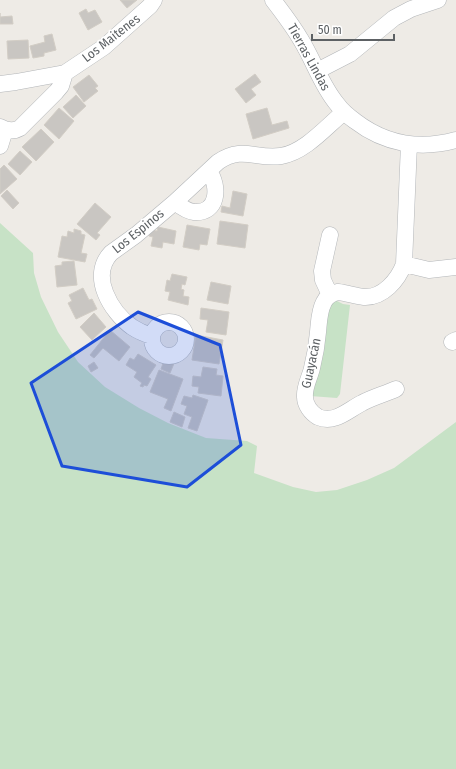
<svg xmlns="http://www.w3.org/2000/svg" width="456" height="769" font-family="'Fira Sans Condensed',sans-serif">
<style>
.green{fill:#c7e2c6}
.building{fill:#c9c6c2;stroke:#d2cdc5}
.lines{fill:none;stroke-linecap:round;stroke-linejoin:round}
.minor-casing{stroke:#b3b6b9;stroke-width:17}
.minor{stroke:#fff;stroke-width:16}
.marked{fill:#1d4ed8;fill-opacity:0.2;stroke:#1d4ed8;stroke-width:3;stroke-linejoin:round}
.labels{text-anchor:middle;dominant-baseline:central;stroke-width:3.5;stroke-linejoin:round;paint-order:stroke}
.street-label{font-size:13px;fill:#5d6164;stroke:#fff}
</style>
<rect width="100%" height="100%" fill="#eeebe6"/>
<!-- green -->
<path class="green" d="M0,223l33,30 1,20 7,24 17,35 20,30 27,25 34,21 29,15 38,15 41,3 10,5 -3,27 39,14 23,5 21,-2 30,-10 27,-12 62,-46v347h-456z
M335,300l8,4 7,1 -10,89 -3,4 -27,-2 17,-89z"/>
<!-- building -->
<path class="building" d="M120,0h17l-10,8z
M86,9l2,4 7,-3 7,12 -14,8 -9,-17z
M0,13v4l12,-1 1,8h-13z
M52,34l4,16 -12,3v3l-11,2 -3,-12 15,-4 -1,-6z
M28,40l1,18 -21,1 -1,-18z
M255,74l6,8 -10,7 5,6 -10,8 -11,-14z
M89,75l9,11 -3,2 3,3 -14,11 -11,-15z
M76,95l10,11 -13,12 -10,-11z
M59,108l15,13 -15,18 -15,-14z
M267,108l5,17 15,-4 2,7 -36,11 -7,-25z
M41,129l13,13 -18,19 -14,-14z
M20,151l12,11 -12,13 -12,-11z
M4,165l13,14 -17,15v-25z
M7,190l12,13 -6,6 -12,-13z
M233,191l14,3 -4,22 -22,-4 1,-6 8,2z
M95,203l16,14 -14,16 3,2 -4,5 -19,-16z
M220,221l28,4 -3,23 -28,-4z
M187,225l23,4 -3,16 -7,-1 -1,6 -16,-3z
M158,227l18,4 -2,13 -11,-2 -1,6 -11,-2 2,-9 -4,-1 1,-6 7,1z
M74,229l7,2v3l4,1 -4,18 6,1 -2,8 -27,-5 4,-21 5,1 1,-6 6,2z
M74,261l3,24 -20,2 -2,-21 7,-1v-3z
M172,274l15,3 -2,8 -3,-1 -1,5 3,1 -1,6 6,1 -1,8 -20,-5 2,-8 -5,-1 2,-11 3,1z
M211,282l20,4 -3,18 -21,-4z
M83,288l6,12 3,-1 5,10 -21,10 -8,-16 4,-2 -3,-6z
M201,308l28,4 -3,23 -20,-3 2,-12 -8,-1z
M94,313l12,14 -14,13 -12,-13z
M110,330l20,17 -11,14 -16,-13 -9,10 -4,-3z
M196,335l27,5 -4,24 -27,-4z
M138,354l18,11 -8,12 3,2 -4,7 -3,-1 -1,2 -3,-1 2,-3 -8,-6 3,-5 -11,-7 4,-7 4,2z
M165,358l10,3 -5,12 -9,-4z
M94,362l4,6 -7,4 -3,-6z
M203,367l14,2 -1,6 7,1 -2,20 -23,-3 1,-6 -7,-1 1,-10 8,1z
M159,370l24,9 -12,32 -7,-3 4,-9 -18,-7z
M193,395l15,5 -11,31 -9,-3 4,-11 -8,-3 3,-8 -6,-2 3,-8 8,2z
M174,412l11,5 -3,10 -12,-5z"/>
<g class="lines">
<!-- minor casing -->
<g class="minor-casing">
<path id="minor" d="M273,0c10,13 20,26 28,40 13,21 20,45 36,64 5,7 11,12 18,17 30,23 65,29 101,19
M317,71l33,-17 44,-36 17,-9 27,-9
M0,84l16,-2 49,-9 39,-26 46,-41 4,-6
M0,127c7,4 13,5 20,1l36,-36 5,-6 4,-13
M0,146l5,-16
M175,202c5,4 11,9 19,10 24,2 26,-25 15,-41
M330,235l-8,36 1,9 7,15
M404,264l25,6 27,-3
M152 339a17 17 0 1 1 34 0a17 17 0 1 1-34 0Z
M152,336c-7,-2 -14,-5 -20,-9 -21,-15 -43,-51 -21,-74l25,-18 39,-33 43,-40c25,-17 38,-2 63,-6 24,-4 45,-29 63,-44
M452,342l4,-2
M396,389c-11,5 -23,8 -34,14 -14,7 -27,21 -44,14 -7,-4 -13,-12 -13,-20 -1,-10 5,-20 7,-29 3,-12 5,-24 6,-36 1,-10 1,-21 6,-30 3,-6 8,-9 14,-10 9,1 17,4 26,5 19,1 34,-17 40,-33l5,-120"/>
</g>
<!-- minor -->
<use href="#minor" class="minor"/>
</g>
<!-- marked area -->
<path class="marked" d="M138,312l82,33 21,100 -54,42 -125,-21 -31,-83z"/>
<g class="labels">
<!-- street labels -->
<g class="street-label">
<text transform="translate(111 38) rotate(-38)">Los Maitenes</text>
<text transform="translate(309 57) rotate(61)">Tierras Lindas</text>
<text transform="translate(138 231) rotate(-39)">Los Espinos</text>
<text transform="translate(311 363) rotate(-78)">Guayacán</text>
</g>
</g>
<!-- scale -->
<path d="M312 34v6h82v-6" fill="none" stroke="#5d6164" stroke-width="2"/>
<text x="318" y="34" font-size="12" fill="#5d6164" stroke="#ffffff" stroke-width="3" paint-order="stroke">50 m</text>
</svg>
